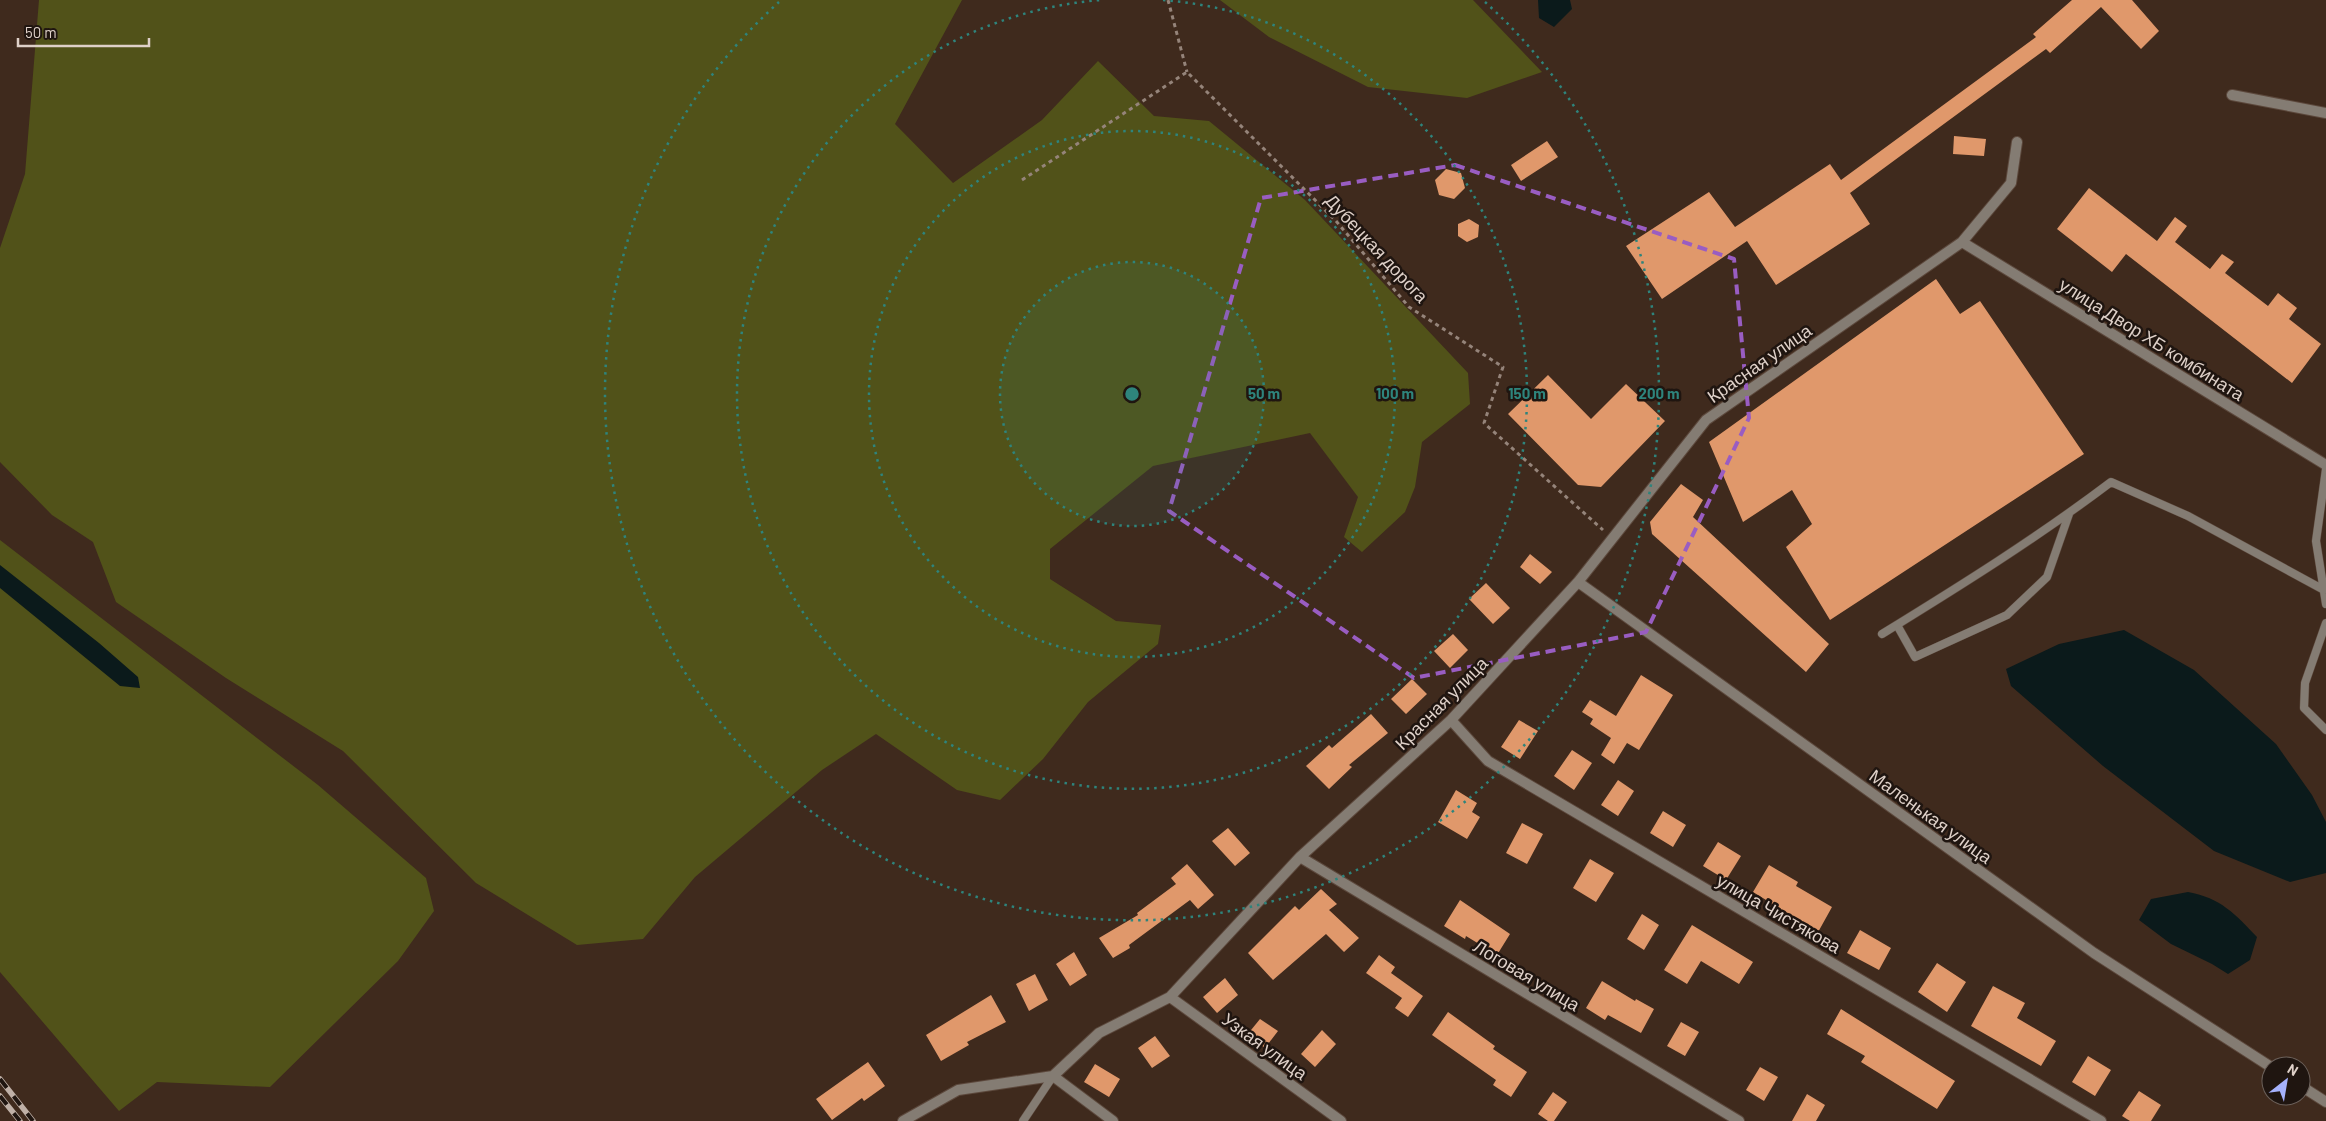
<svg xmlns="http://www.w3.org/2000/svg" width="2326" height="1121" font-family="Barlow,sans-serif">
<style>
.green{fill:#515219}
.water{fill:#0b1a1b}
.building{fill:#e0986b}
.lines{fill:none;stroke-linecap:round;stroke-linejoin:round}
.lane-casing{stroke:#5c483c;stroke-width:9}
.street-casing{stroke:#5c483c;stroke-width:12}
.path{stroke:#95847a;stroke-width:3;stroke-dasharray:4 4;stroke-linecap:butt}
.lane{stroke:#847c73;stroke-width:8}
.street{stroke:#847c73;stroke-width:10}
.rail-casing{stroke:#bfb0a7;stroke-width:5.5}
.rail{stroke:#1f1510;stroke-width:4;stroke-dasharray:11;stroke-linecap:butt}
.marked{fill:none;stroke:#995dc2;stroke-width:4;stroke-dasharray:10 6;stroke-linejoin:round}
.ring{fill:none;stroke:#2e847c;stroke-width:2.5;stroke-dasharray:2.5 5}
.labels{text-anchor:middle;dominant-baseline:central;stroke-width:5;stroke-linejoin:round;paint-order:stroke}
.street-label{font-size:18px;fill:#ded0c8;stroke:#1f1510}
.centre{fill:#2e847c;stroke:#1f1510;stroke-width:2.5}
.ring-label{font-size:15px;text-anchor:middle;font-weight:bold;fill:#2e847c;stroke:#1f1510;stroke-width:5;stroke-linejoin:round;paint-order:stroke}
</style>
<rect width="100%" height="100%" fill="#3f2a1d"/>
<!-- green -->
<path class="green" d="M39,0h923l-67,124 58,59 89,-63 56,-59 56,55 55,5 96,79 163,173 2,31 -48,38 -7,45 -10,25 -43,40 -18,-15 14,-40 -48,-64 -157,33 -103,83v30l66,42 45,4 -3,19 -70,58 -45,57 -43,41 -43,-10 -81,-56 -54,36 -127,107 -52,62 -66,6 -101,-62 -133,-132 -117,-73 -110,-76 -23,-60 -41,-27 -52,-53v-214l25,-74z
M1220,0h253l69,72 -75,26 -99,-11 -99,-50z
M0,540l318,245 108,93 8,33 -36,50 -128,126 -113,-5 -38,29 -119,-139z"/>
<!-- water -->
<path class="water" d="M1538,0h32l2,9 -18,18 -15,-9z
M0,565l99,78 39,34 2,11 -20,-2 -120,-98z
M2124,630l70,40 82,74 36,51 14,27v51l-36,9 -76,-31 -111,-85 -92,-80 -5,-17 53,-25z
M2188,892c33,6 47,22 69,45l-7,23 -22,14 -16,-10 -41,-20 -32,-24 12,-21z"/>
<!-- building -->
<path class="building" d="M2072,0h60l27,31 -18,18 -40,-42 -51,46 -4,-4 -196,144 20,31 -94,61 -29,-44 -85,58 -36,-53 83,-54 26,35 95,-63 11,16 195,-143 -3,-3z
M1954,136l32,3 -2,17 -31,-2z
M1547,141l11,16 -37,24 -10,-16z
M1446,169l15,4 4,15 -11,11 -15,-4 -4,-15z
M2089,188l68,53 18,-24 12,9 -12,16 35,27 12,-15 12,8 -9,11 43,33 10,-13 19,15 -8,11 32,25 -29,39 -166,-129 -14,18 -55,-43z
M1469,219l10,6 -1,12 -11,5 -9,-6v-12z
M1936,279l24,35 20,-13 104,153 -254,166 -44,-73 26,-23 -20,-34 -49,32 -34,-80z
M1548,375l43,44 35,-35 39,37 -64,66 -23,-2 -70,-71z
M1681,484l22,16 -10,17 136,127 -23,28 -154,-138 -2,-12z
M1530,554l22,18 -12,12 -20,-17z
M1486,583l24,25 -17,16 -24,-25z
M1453,634l15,16 -18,18 -16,-17z
M1641,675l32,20 -34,55 -12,-7 -13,21 -13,-9 10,-17 -21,-14 3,-5 -11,-7 8,-12 26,16z
M1412,679l15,15 -21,20 -15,-15z
M1371,714l17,19 -39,32 3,2 -23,22 -23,-23 23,-21 3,3z
M1519,720l19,11 -18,28 -19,-12z
M1572,750l20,13 -18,27 -20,-14z
M1618,780l16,11 -16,25 -17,-11z
M1456,790l21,13 -5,9 8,5 -13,22 -29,-17z
M1663,811l23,14 -13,22 -23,-14z
M1522,823l21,11 -16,30 -21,-11z
M1228,828l22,25 -15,13 -23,-25z
M1718,842l23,14 -15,24 -23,-14z
M1590,859l24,14 -18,29 -23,-14z
M1187,864l27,31 -16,14 -8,-9 -61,45 1,3 -17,10 -14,-20 39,-23 -1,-2 39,-29 -5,-6z
M1769,865l29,17 -2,4 36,21 -15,27 -20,-11 2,-3 -46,-28z
M1321,889l16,15 -8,6 30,28 -15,14 -18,-18 -53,46 -25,-27 47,-47 4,4z
M1460,900l50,34 -13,21 -31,-19 -1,3 -21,-13z
M1642,914l17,11 -15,25 -17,-11z
M1692,925l61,37 -14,22 -38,-23 -14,23 -23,-14z
M1860,930l31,18 -12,22 -32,-17z
M1074,952l13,23 -17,11 -14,-22z
M1379,955l16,12 -4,6 32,23 -15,21 -13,-9 7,-10 -36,-25z
M1937,963l29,19 -19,30 -29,-20z
M1035,974l13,26 -19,11 -13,-27z
M1225,978l13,17 -21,18 -14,-16z
M1602,981l33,20 1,-2 18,10 -13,24 -33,-18 -3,5 -19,-12z
M1993,986l32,17 -8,15 39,23 -15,25 -70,-40z
M991,995l15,27 -39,20 2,3 -28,16 -15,-26z
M1841,1009l114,72 -18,28 -76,-47 4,-6 -38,-22z
M1448,1012l47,34 -2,3 34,23 -16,25 -18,-12 3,-5 -64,-45z
M1260,1019l18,12 -13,17 -18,-13z
M1681,1022l18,10 -14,24 -18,-10z
M1322,1030l14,14 -21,23 -14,-13z
M1155,1036l15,20 -18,12 -14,-20z
M2088,1056l23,14 -16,26 -23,-14z
M868,1062l17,24 -21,15 -2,-3 -30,22 -16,-21z
M1095,1064l25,15 -11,18 -25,-15z
M1760,1067l18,10 -14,24 -18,-11z
M2139,1091l22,14 -10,16h-21l-8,-5z
M1553,1092l14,10 -13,19h-6l-10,-7z
M1807,1094l18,11 -9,16h-24z"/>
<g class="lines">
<!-- lane casing -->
<g class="lane-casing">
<path id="lane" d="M2326,469l-10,72 10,63
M2326,623l-21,60 -1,25 22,22
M1897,625l18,32 92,-42 40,-38 22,-63
M1882,634c78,-48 155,-96 229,-152l77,34 136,74
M1023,1121l30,-45"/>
</g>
<!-- street casing -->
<g class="street-casing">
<path id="street" d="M2232,95l94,18
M1962,242l364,223
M1578,582l516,371 177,114
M1451,720l37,41 613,360
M1300,857l439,264
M1170,997l171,124
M1053,1076l60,45
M2301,1086l25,16
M903,1121l55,-31 95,-14 46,-43 71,-36 130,-140 151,-137 127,-138 128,-162 256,-178 49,-59 6,-41"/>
</g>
<!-- path -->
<path class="path" d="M1168,0l19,72
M1022,180l165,-108 149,149 73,86 94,60 -19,56 119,107"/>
<!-- lane -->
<use href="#lane" class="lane"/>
<!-- street -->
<use href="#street" class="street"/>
<!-- rail casing -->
<g class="rail-casing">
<path id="rail" d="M0,1079l33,42
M0,1096l20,25"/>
</g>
<!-- rail -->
<use href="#rail" class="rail"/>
</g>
<!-- marked area -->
<path class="marked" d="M1455,165l279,94 15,159 -103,214 -232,46 -245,-167 92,-313z"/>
<!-- distance rings -->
<circle cx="1132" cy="394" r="132" fill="#2e847c" fill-opacity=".12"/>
<g class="ring">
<circle cx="1132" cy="394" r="132"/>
<circle cx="1132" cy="394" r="263"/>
<path d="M1163 0A395 395 0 1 1 1101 0"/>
<path d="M1485 2A527 527 0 1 1 779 2"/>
</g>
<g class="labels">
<!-- street labels -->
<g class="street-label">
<text transform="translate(1377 248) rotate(47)">Дубецкая дорога</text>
<text transform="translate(2152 339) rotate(32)">улица Двор ХБ комбината</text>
<text transform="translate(1759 363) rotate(-35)">Красная улица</text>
<text transform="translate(1441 703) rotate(-45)">Красная улица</text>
<text transform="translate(1931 816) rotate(36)">Маленькая улица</text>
<text transform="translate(1779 913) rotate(30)">улица Чистякова</text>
<text transform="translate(1527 975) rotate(31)">Логовая улица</text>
<text transform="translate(1265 1046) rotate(36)">Узкая улица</text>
</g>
</g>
<circle cx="1132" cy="394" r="8" class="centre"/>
<g class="ring-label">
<text x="1264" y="399">50 m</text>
<text x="1395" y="399">100 m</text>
<text x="1527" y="399">150 m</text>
<text x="1659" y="399">200 m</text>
</g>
<!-- north arrow -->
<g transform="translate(2286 1081) rotate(31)"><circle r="24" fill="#1f1510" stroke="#6b605a"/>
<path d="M0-4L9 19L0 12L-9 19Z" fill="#a5b1fc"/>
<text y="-8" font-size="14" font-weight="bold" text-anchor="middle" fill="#ded0c8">N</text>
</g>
<!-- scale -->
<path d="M18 38v8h131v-8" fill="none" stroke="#ded0c8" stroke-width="2.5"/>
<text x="25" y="38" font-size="15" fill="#ded0c8" stroke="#1f1510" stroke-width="4" paint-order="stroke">50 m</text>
</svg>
